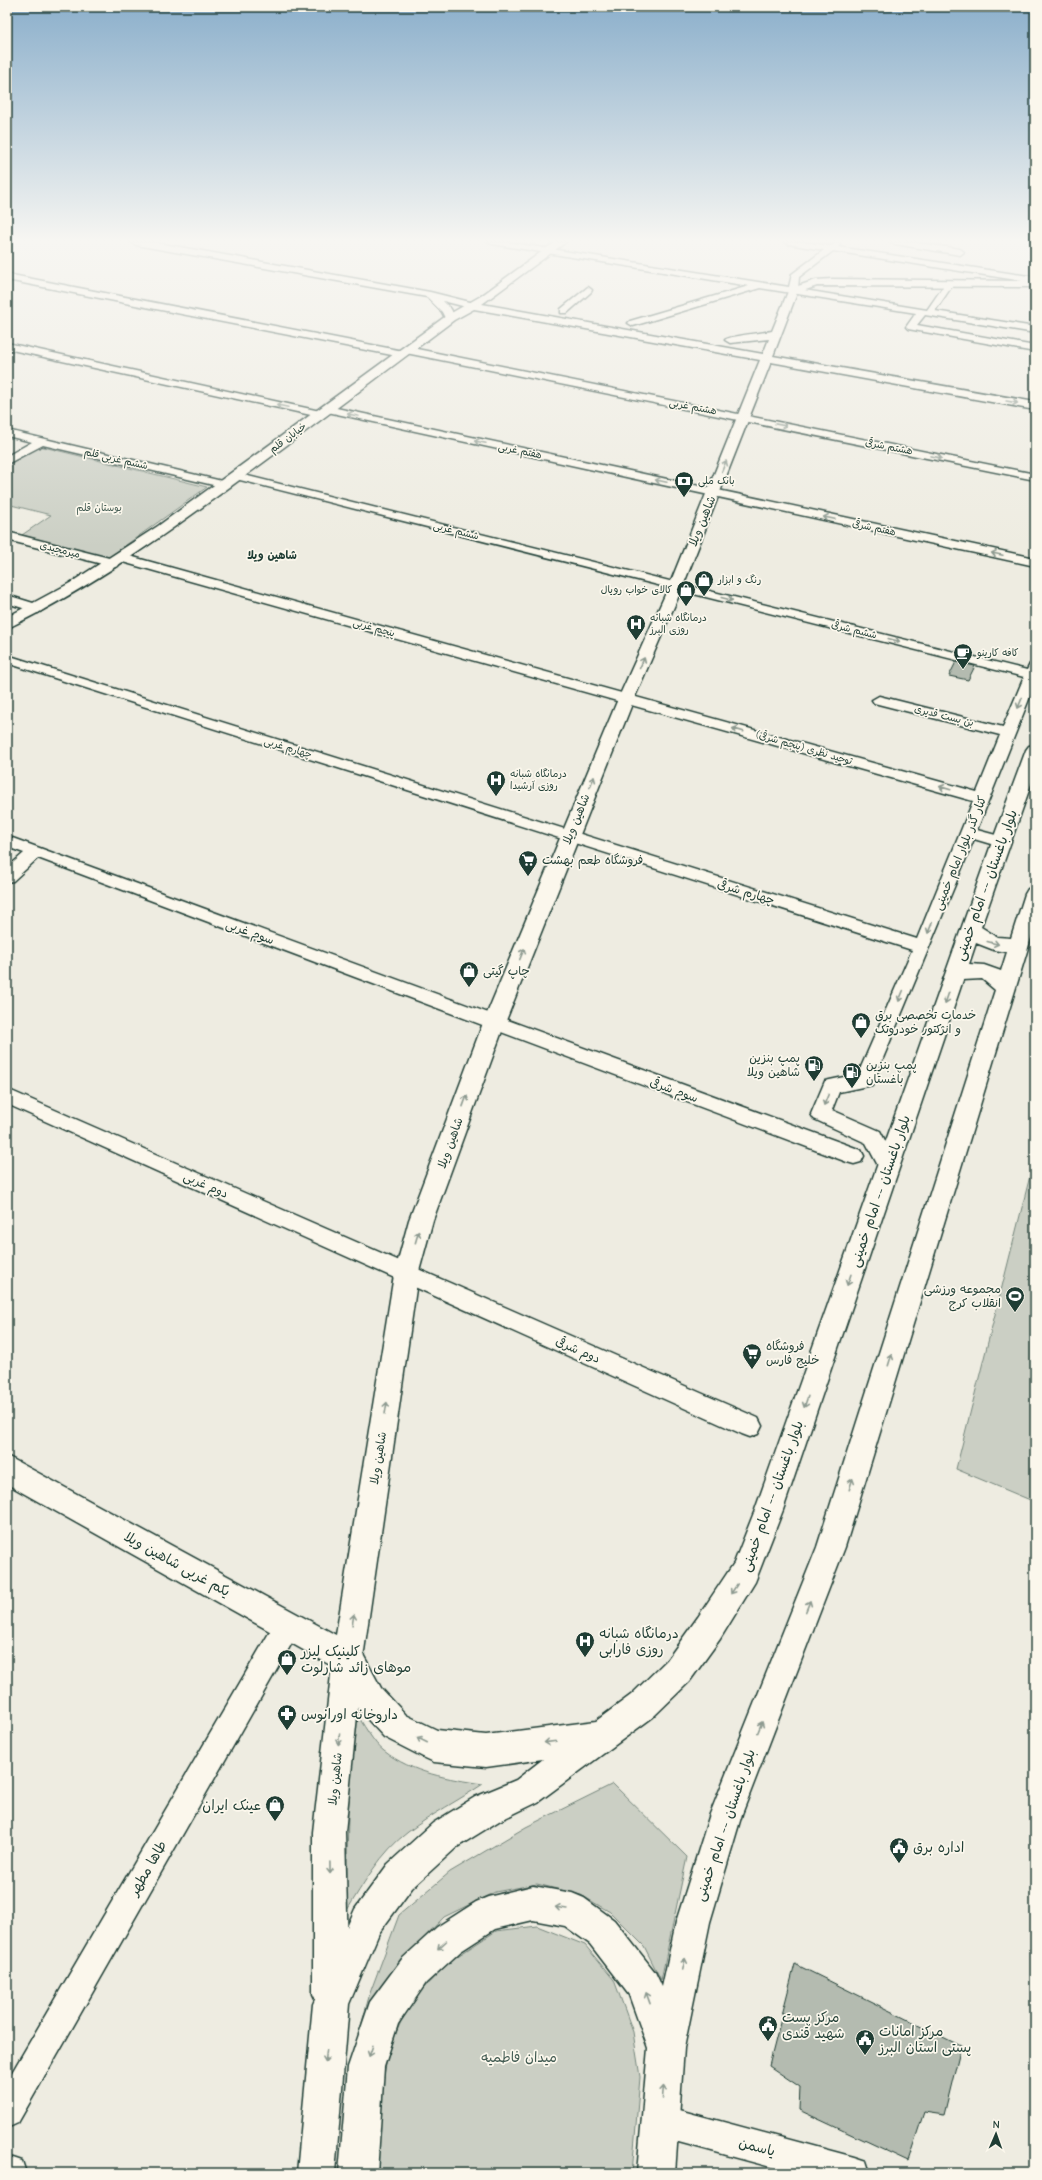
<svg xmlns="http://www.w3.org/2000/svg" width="1042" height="2180" font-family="'Comic Neue','Playpen Sans Arabic',sans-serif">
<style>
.green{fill:#cbcfc4;stroke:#75867c}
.building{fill:#b4bbb0;stroke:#1f3d34}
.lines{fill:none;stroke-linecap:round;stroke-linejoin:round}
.minor-casing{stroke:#1f3d34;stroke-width:3}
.tertiary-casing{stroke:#1f3d34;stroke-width:3}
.secondary-casing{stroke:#1f3d34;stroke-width:3}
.primary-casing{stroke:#1f3d34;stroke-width:3}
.minor{fill:#fbf7ec;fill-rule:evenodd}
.tertiary{fill:#fbf7ec;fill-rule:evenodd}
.secondary{fill:#fbf7ec;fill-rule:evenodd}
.primary{fill:#fbf7ec;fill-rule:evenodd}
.oneway{stroke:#8d9a90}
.labels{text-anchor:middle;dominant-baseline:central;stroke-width:3.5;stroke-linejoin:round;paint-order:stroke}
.far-street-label{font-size:10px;fill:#1f3d34;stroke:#fbf7ec}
.far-poi-label{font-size:10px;fill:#1f3d34;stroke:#fbf7ec;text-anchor:start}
.far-park-label{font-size:10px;fill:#415a51;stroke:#fbf7ec}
.far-neighbourhood-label{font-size:11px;font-weight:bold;fill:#1f3d34;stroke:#fbf7ec}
.street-label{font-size:12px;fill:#1f3d34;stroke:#fbf7ec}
.poi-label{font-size:12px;fill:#1f3d34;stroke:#fbf7ec;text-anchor:start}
.near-street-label{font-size:14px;fill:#1f3d34;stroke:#fbf7ec}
.near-poi-label{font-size:14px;fill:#1f3d34;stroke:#fbf7ec;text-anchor:start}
.near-park-label{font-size:14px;fill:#415a51;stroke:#fbf7ec}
</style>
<rect width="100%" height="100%" fill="#eeece1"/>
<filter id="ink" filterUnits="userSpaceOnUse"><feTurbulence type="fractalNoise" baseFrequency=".025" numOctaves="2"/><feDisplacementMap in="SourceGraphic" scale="8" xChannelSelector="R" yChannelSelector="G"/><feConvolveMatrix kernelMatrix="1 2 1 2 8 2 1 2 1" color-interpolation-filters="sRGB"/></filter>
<g filter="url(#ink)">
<!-- green -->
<path class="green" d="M39,446l168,41 -99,71 -86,-23 29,-20 -44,-11v-38z
M1035,1156v346l-79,-33z
M355,1711c7,11 19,33 29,40 28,22 65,28 99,33 -24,16 -51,30 -75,48 -27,20 -45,52 -62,80l2,-98z
M613,1784l74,73 -26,123 -17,-34 -34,-34 -29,-17 -44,-11 -42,8 -51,25 -45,47 -38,62 9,-33 29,-78 51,-43 76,-45z
M537,1926l48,19 29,35 19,52 7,45 -8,96h-258l3,-59 12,-66 21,-46 40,-41 46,-30z"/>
<!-- building -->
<path class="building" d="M956,662l19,4 -7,14 -19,-4z
M795,1964l166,82 -17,69 -20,-3 -16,49 -109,-51 1,-23 -31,-21z"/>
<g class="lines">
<!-- minor casing -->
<g class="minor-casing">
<path id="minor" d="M488,242h19l282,45 3,-13 32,-24 -36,-6 -4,-2h20l26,4 6,-3 4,2 -2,2 197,30v6l-202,-32 -34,26 -1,12 129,21 20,-29h6l1,2 -19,28 100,16v6l-110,-18 -8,10 118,21v6l-127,-23 -2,-2 10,-14 -156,-25 -127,38 -5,-3 2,-2 119,-35 -257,-42z
M891,242h20l49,7 4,3 -4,3 -65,-11z
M7,274l396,77 1,-3 3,-1 628,127v6l-629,-127 -1,3 -3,1 -395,-77z
M588,287l4,3 -1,2 -24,21h-6v-4z
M7,343l313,68 5,3 -5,3 -313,-68z
M327,406l708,152v8l-712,-155v-4z
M7,430l219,52 6,3 -6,3 -183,-43 -36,19v-8l25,-14 -25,-6z
M236,473l791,197 3,-6 5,-1v21l-58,146 30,8 2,4 -2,4 -6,1 -27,-8 -100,241 -2,5 -33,7 -7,18 48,21 19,36 -3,6 -7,2 -7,-2 -16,-30 -52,-24 -3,-5 14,-33 33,-7 54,-124 -905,-287v-8l910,284 56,-138 -854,-240 1,2 -2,3 -4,1 -107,-27v-8l110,28 -1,-2 2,-3h8l851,237 23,-57 -126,-32 -2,-3 7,-4 124,31 21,-50 -792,-199 -2,-2z
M7,595l36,11 1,3 -6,4 -31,-10z
M7,836l854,314 3,6 -3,6 -7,2 -7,-2 -809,-304 -25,23 -6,1v-14l17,-15 -17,-6z
M7,1089l751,329 4,8 -4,8 -8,3 -8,-3 -735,-330z
M288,1612l9,4 4,9 -4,9 -279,489 -11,5v-47l272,-465z
M660,2105l194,52 12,4 4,12h-77l-133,-36 -11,-5 -5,-11 5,-11z
M7,2156l15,5 4,12h-19z"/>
</g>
<!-- tertiary casing -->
<g class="tertiary-casing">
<path id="tertiary" d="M555,242h11l-84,62 281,50 6,-15 -39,4 -5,-3c3,-4 38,-7 47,-9l17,-42 27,-9 16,-1 203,2v6l-218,-1 -20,7 -24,63 262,46v8l-264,-48 -88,224 -49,113 -129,324 -72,197 -15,55 -55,383 -18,174 4,162 -6,12 -12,6 -12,-6 -6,-12v-162l19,-166 -325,-182v-28l329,179 58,-360 15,-55 74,-197 135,-324 51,-113 91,-226 -286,-51 -20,11c-72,54 -143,108 -216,161 -72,53 -145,105 -226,145l-5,2v-11l63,-34 88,-57 288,-210 35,-20z"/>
</g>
<!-- secondary casing -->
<g class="secondary-casing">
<path id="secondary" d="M131,242h21l278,50 44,11 1,2 -5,3 -27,-7 8,8 4,9 -5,3 -4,-1 -4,-8 -15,-15 -291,-52z"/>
</g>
<!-- primary casing -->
<g class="primary-casing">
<path id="primary" d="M1035,745v28l-54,154 16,10 14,1 14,-44 3,-5 7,-1v37l-190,622 -103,267 -32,108 -26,126 -9,125h-38l11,-125 -19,-53 -39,-51 -25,-18 -32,-6 -38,9 -34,22 -35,32 -28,41 -14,43 -7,106h-38l9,-106 22,-65 32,-43 35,-32 39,-25 12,-5 45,-11 39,7 12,5 30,22 41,52 7,15 14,-65 34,-108 107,-267 178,-557 -13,-11 -19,1 -180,530 -28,72 -35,57 -31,43 -36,35 -115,85 -39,19 -42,26 -45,41 -33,45 -30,71 -14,169h-38l16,-169 42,-95 33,-45 45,-41 42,-26 41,-17 27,-21 -57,8 -52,-5 -11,-5 -39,-20 -25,-27 -26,-52 4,-11 11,-4 11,4 22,41 25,27 31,15 49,5 110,-14 35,-26 36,-35 31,-43 36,-54 21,-53 237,-668 34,-92 3,-4zM976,943l18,7 13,2 -6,19 -17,-6 -15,-1z"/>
</g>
<!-- minor -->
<use href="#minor" class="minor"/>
<!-- tertiary -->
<use href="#tertiary" class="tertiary"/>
<!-- secondary -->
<use href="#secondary" class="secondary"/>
<!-- primary -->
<use href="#primary" class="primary"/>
</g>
<!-- one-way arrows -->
<defs><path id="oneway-shaft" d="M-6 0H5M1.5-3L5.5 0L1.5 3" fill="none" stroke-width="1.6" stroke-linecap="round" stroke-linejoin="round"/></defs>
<g class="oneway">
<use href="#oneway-shaft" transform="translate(1012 402) rotate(10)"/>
<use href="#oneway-shaft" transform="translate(282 406) rotate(-168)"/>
<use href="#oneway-shaft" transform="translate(353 415) rotate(-168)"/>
<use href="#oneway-shaft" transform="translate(781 425) rotate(11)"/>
<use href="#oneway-shaft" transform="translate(480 442) rotate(-168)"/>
<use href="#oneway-shaft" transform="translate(936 457) rotate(11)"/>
<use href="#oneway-shaft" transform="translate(724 466) rotate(-68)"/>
<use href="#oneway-shaft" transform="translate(661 481) rotate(-168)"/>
<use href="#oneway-shaft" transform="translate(829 518) rotate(-168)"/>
<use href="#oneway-shaft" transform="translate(997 554) rotate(-168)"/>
<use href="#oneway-shaft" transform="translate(727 599) rotate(14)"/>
<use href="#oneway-shaft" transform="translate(894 640) rotate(14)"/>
<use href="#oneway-shaft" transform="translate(642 663) rotate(-66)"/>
<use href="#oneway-shaft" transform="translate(1020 703) rotate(112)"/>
<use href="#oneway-shaft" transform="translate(738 730) rotate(-164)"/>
<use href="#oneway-shaft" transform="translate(592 782) rotate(-68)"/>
<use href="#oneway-shaft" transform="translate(945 788) rotate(-164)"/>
<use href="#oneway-shaft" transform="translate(930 928) rotate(112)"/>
<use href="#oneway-shaft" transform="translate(993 943) rotate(14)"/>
<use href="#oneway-shaft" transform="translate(522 954) rotate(-68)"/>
<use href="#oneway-shaft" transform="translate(901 996) rotate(113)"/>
<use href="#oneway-shaft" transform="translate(947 998) rotate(109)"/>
<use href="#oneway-shaft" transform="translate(826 1100) rotate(112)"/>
<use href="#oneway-shaft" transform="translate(465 1101) rotate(-70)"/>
<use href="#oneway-shaft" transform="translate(417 1237) rotate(-74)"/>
<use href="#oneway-shaft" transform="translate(849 1280) rotate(109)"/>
<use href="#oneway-shaft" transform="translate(890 1360) rotate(-73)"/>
<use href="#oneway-shaft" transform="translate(806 1402) rotate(109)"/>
<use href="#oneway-shaft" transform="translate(386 1408) rotate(-81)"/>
<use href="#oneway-shaft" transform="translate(851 1484) rotate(-73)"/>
<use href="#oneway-shaft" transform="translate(734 1589) rotate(123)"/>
<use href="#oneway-shaft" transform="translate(808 1606) rotate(-68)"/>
<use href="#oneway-shaft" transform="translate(353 1620) rotate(-81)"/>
<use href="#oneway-shaft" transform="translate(760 1727) rotate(-68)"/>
<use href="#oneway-shaft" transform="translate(339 1739) rotate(96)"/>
<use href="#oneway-shaft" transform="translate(422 1740) rotate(-153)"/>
<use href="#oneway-shaft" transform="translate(550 1742) rotate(173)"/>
<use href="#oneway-shaft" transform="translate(330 1868) rotate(89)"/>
<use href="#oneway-shaft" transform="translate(561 1908) rotate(-171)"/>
<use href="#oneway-shaft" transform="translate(442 1945) rotate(138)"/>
<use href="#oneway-shaft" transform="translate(684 1964) rotate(-78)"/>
<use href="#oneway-shaft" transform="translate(648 1998) rotate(-110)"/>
<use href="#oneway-shaft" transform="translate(371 2051) rotate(109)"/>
<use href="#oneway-shaft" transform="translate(326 2056) rotate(96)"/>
<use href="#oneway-shaft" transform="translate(663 2092) rotate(-85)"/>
</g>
</g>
<!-- sky -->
<linearGradient id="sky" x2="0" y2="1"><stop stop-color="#8bafcb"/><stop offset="0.44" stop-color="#f7f6f2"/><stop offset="1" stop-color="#f7f6f2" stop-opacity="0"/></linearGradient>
<rect width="1042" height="547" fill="url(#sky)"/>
<!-- icons -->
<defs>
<g id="bank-pin" transform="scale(1)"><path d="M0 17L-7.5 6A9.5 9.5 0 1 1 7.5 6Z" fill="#1f3d34" stroke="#fbf7ec"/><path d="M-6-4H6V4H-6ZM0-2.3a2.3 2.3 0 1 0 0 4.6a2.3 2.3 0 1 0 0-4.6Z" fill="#fff"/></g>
<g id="shop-pin" transform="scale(1)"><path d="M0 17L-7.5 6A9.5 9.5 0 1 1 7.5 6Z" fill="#1f3d34" stroke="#fbf7ec"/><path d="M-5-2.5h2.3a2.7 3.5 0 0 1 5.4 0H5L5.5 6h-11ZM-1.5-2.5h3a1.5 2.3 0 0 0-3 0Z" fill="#fff"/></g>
<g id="hospital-pin" transform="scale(1)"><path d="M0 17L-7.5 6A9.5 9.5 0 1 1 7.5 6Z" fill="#1f3d34" stroke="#fbf7ec"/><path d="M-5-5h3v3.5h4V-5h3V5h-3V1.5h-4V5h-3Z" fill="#fff"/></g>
<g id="cafe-pin" transform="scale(1)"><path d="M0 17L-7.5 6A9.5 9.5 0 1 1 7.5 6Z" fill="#1f3d34" stroke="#fbf7ec"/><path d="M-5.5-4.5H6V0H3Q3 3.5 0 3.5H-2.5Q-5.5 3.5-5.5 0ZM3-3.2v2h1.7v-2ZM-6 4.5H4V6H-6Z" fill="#fff"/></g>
<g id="supermarket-pin" transform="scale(1)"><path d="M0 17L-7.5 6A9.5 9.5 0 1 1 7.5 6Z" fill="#1f3d34" stroke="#fbf7ec"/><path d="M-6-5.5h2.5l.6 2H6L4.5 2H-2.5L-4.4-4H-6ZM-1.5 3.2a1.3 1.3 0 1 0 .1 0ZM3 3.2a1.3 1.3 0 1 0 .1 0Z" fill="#fff"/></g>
<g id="fuel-pin" transform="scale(1)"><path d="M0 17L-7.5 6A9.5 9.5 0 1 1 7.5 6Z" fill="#1f3d34" stroke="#fbf7ec"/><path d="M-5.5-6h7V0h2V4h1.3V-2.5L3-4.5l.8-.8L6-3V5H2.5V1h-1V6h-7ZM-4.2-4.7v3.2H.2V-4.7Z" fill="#fff"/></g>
<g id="stadium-pin" transform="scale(1)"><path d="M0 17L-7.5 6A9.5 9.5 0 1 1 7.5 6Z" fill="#1f3d34" stroke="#fbf7ec"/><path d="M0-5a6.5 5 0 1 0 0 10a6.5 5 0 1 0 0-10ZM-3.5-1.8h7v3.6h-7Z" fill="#fff"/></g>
<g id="pharmacy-pin" transform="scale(1)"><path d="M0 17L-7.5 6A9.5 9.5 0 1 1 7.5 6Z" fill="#1f3d34" stroke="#fbf7ec"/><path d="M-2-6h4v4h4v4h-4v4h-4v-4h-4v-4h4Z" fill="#fff"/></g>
<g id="civic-pin" transform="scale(1)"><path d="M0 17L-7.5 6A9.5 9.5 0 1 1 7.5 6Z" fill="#1f3d34" stroke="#fbf7ec"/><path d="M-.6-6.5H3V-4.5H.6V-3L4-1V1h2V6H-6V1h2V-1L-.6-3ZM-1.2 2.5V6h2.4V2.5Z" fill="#fff"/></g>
</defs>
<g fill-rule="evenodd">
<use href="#bank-pin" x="684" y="481"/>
<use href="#shop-pin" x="704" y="580"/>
<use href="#shop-pin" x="686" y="590"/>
<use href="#hospital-pin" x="636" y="624"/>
<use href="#cafe-pin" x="963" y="653"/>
<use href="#hospital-pin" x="496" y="780"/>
<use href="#supermarket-pin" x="528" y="860"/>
<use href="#shop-pin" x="469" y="971"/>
<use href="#shop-pin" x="861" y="1022"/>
<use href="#fuel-pin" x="814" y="1065"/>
<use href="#fuel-pin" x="852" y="1072"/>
<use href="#stadium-pin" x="1015" y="1296"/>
<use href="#supermarket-pin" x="752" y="1353"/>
<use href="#hospital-pin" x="585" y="1641"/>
<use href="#shop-pin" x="287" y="1659"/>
<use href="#pharmacy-pin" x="287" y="1714"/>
<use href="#shop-pin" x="275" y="1805"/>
<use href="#civic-pin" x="899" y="1847"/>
<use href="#civic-pin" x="768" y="2025"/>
<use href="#civic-pin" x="865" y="2039"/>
</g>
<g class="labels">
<!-- far-street labels -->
<g class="far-street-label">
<text transform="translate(693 407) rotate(11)">هشتم غربی</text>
<text transform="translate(288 438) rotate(-37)">خیابان قلم</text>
<text transform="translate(889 447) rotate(11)">هشتم شرقی</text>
<text transform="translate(520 451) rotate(12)">هفتم غربی</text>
<text transform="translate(116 459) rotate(13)">ششم غربی قلم</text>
<text transform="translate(874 528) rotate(12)">هفتم شرقی</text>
<text transform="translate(456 531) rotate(14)">ششم غربی</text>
<text transform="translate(60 550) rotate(14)">میرمجیدی</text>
<text transform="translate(374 628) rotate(16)">پنجم غربی</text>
<text transform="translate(854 630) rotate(14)">ششم شرقی</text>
<text transform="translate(944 716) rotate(14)">بن بست قدیری</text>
<text transform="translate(288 748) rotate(17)">چهارم غربی</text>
<text transform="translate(804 748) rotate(16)">توحید نظری (پنجم شرقی)</text>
</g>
<!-- far-poi labels -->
<g class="far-poi-label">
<text x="698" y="481">بانک ملی</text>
<text x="718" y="580">رنگ و ابزار</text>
<text x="672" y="590" text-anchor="end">کالای خواب رویال</text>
<text x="650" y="618">درمانگاه شبانه<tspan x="650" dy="12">روزی البرز</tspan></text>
<text x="977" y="653">کافه کارینو</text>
<text x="510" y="774">درمانگاه شبانه<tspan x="510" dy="12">روزی آرشیدا</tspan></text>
</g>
<!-- far-park labels -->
<g class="far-park-label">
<text x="99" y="508">بوستان قلم</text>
</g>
<!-- far-neighbourhood labels -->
<g class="far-neighbourhood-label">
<text x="272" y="555">شاهین ویلا</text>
</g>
<!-- street labels -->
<g class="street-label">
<text transform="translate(702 521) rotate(-68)">شاهین ویلا</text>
<text transform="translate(576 819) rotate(-68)">شاهین ویلا</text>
<text transform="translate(960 853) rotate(-68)">کنار گذر بلوار امام خمینی</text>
<text transform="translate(746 892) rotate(17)">چهارم شرقی</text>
<text transform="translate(250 932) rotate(20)">سوم غربی</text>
<text transform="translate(674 1090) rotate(20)">سوم شرقی</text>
<text transform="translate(450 1143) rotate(-70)">شاهین ویلا</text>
<text transform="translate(206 1185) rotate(24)">دوم غربی</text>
<text transform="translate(578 1350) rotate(24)">دوم شرقی</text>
<text transform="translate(378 1458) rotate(-81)">شاهین ویلا</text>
<text transform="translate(335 1779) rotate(-84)">شاهین ویلا</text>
</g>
<!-- poi labels -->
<g class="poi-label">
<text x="542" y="860">فروشگاه طعم بهشت</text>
<text x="483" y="971">چاپ گیتی</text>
<text x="875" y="1015">خدمات تخصصی برق<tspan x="875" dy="14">و انژکتور خودروتک</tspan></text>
<text x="800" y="1058" text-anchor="end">پمپ بنزین<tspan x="800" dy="14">شاهین ویلا</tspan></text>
<text x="866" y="1065">پمپ بنزین<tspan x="866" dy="14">باغستان</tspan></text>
<text x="1001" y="1289" text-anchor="end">مجموعه ورزشی<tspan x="1001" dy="14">انقلاب کرج</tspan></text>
<text x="766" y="1346">فروشگاه<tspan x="766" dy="14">خلیج فارس</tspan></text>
</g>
<!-- near-street labels -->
<g class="near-street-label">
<text transform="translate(986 885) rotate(-70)">بلوار باغستان -- امام خمینی</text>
<text transform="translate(880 1191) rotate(-71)">بلوار باغستان -- امام خمینی</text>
<text transform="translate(772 1496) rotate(-70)">بلوار باغستان -- امام خمینی</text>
<text transform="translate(177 1564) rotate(29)">یکم غربی شاهین ویلا</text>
<text transform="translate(725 1825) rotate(-71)">بلوار باغستان -- امام خمینی</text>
<text transform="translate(148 1868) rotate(-60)">طاها مطهر</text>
<text transform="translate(757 2147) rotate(15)">یاسمن</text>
</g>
<!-- near-poi labels -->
<g class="near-poi-label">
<text x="599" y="1633">درمانگاه شبانه<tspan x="599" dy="16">روزی فارابی</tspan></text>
<text x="301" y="1651">کلینیک لیزر<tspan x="301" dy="16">موهای زائد شارلوت</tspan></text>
<text x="301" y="1714">داروخانه اورانوس</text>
<text x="261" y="1805" text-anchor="end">عینک ایران</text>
<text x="913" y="1847">اداره برق</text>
<text x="782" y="2017">مرکز پست<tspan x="782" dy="16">شهید قندی</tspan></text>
<text x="879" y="2031">مرکز امانات<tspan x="879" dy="16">پستی استان البرز</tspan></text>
</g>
<!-- near-park labels -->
<g class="near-park-label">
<text x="519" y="2057">میدان فاطمیه</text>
</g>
</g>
<!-- margin -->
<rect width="1042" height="2180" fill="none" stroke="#fbf7ec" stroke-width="24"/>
<rect x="12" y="12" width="1018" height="2156" fill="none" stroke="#1f3d34" stroke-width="1.5" filter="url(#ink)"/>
<!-- north arrow -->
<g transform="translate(996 2134) rotate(2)" stroke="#fbf7ec" stroke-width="3" paint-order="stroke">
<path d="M0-3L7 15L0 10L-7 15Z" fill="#1f3d34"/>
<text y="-6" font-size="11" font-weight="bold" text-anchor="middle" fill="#1f3d34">N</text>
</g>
</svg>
